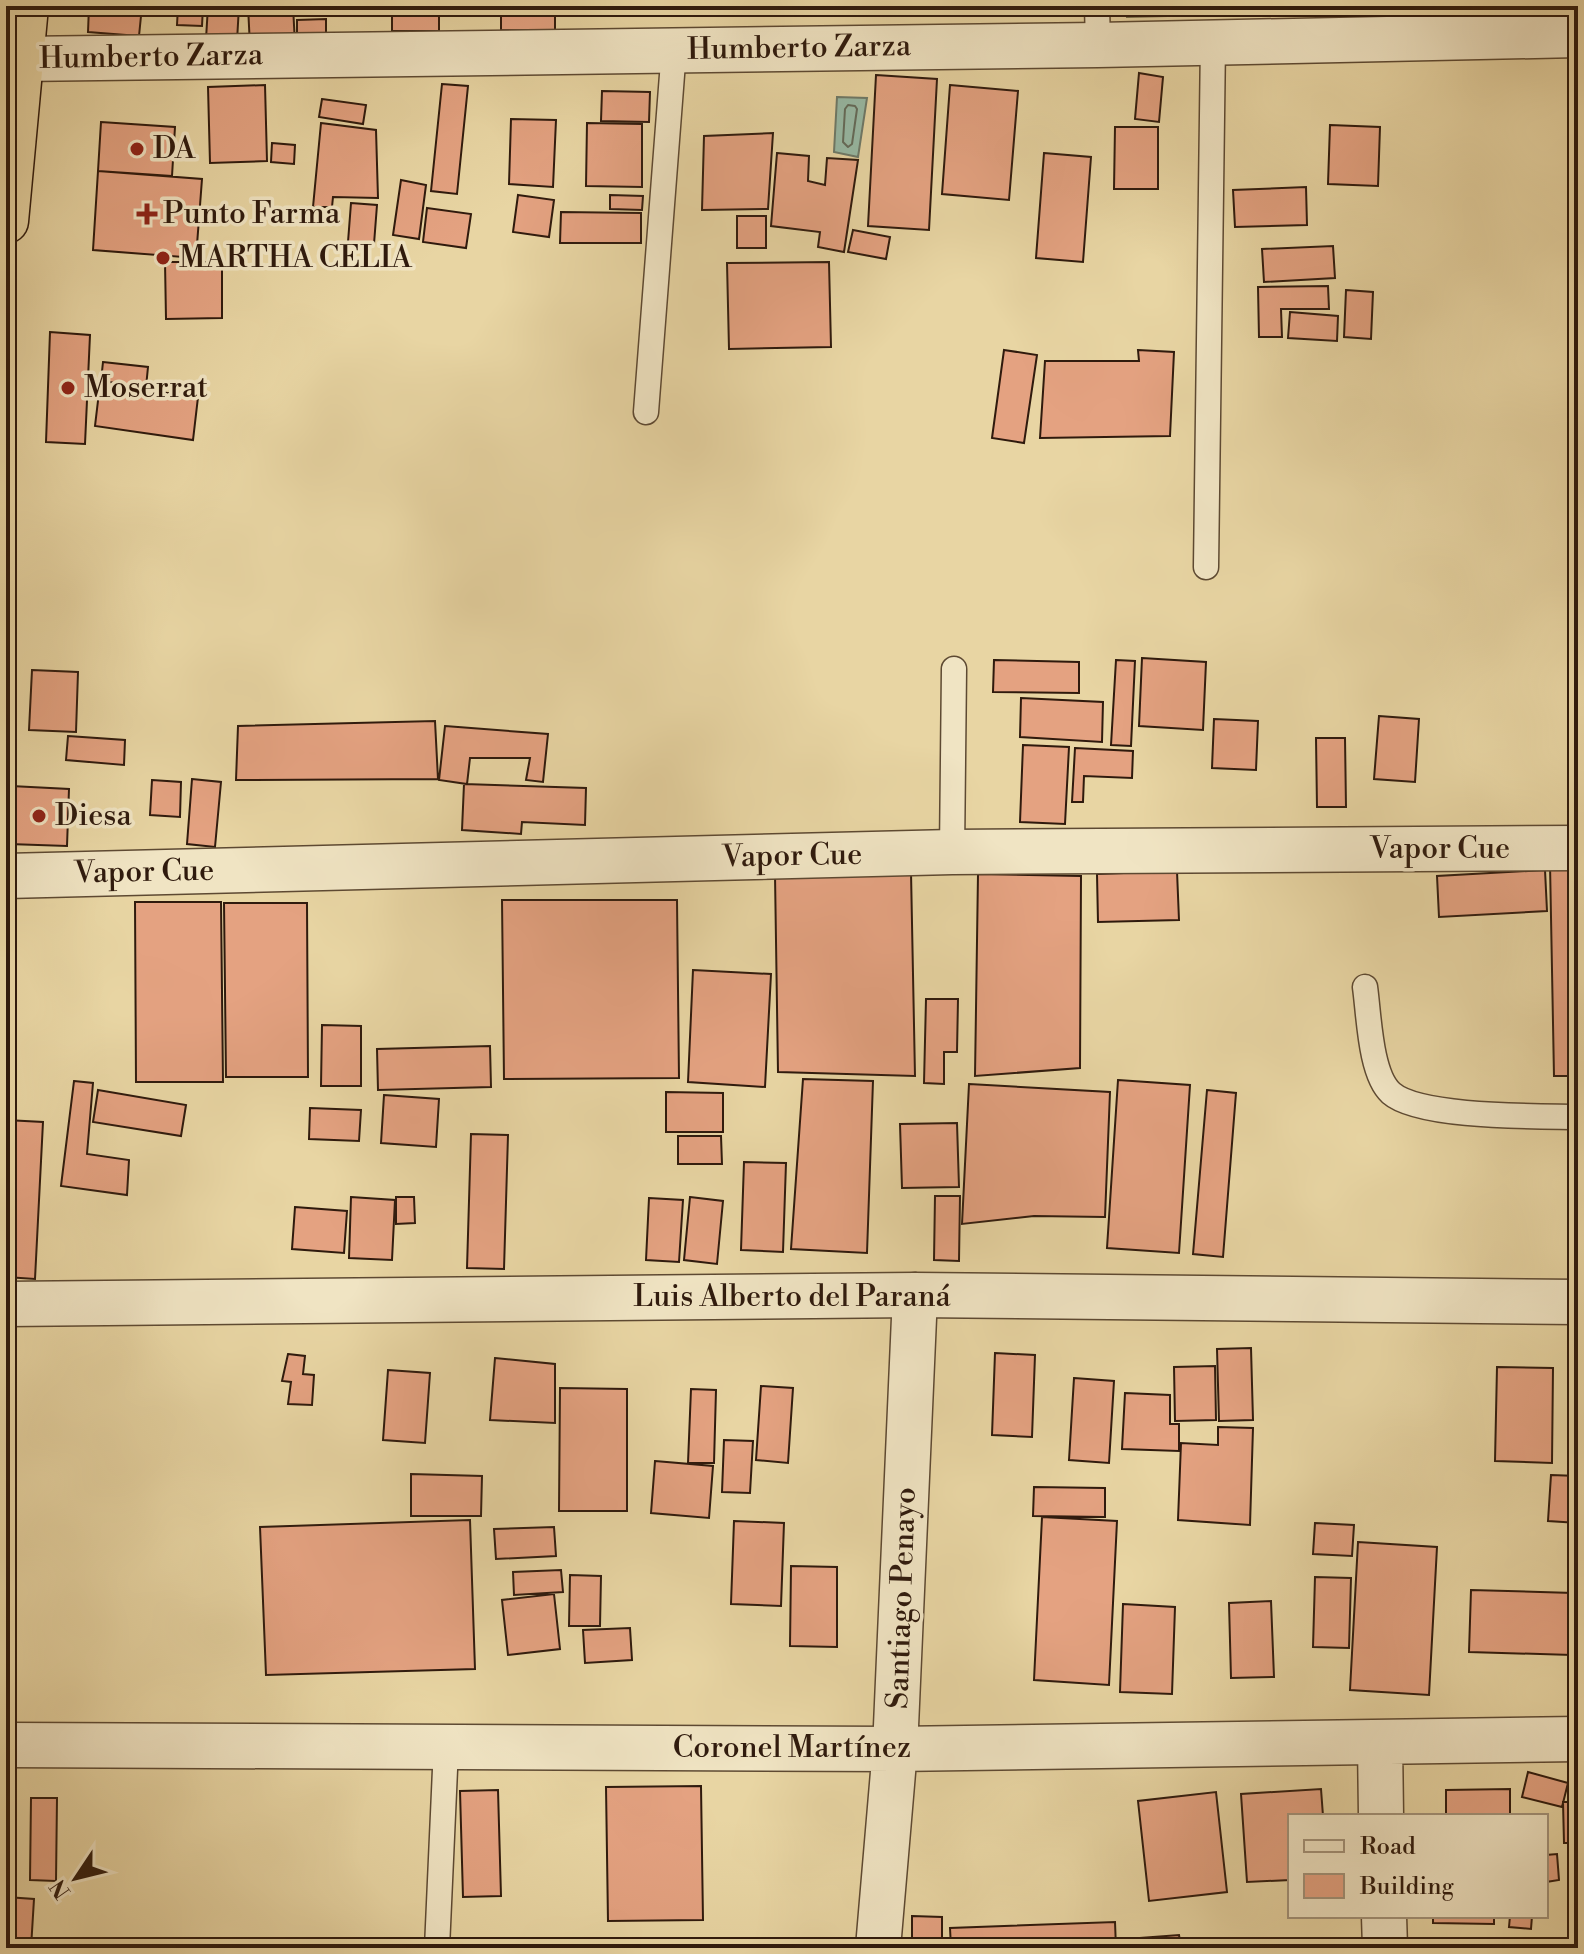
<svg xmlns="http://www.w3.org/2000/svg" width="1584" height="1954" font-family="'Libre Bodoni',serif">
<style>
.green{fill:#b5bd86;stroke:#726c4a;stroke-width:2}
.water{fill:#97b9a5;stroke:#6d7968;stroke-width:2}
.lines{fill:none;stroke-linecap:round;stroke-linejoin:round}
.shore{stroke:#636a59;stroke-width:2}
.building{fill:#e4a281;stroke:#2f1a0d;stroke-width:2}
.service-casing{stroke:#5d4932;stroke-width:27}
.minor-casing{stroke:#5d4932;stroke-width:47}
.trunk-casing{stroke:#2f1a0d;stroke-width:47}
.service{stroke:#f0e4c3;stroke-width:24}
.minor{stroke:#f0e4c3;stroke-width:44}
.trunk{stroke:#e8d5a3;stroke-width:44}
.poi-dot{fill:#8f2418;stroke:#f0e4c3;stroke-width:3}
.labels{text-anchor:middle;dominant-baseline:central;stroke-width:7;stroke-linejoin:round;paint-order:stroke}
.street-label{font-size:30px;fill:#2f1a0d;stroke:#f0e4c3}
.poi-label{font-size:30px;fill:#2f1a0d;stroke:#f0e4c3;text-anchor:start}
</style>
<rect width="100%" height="100%" fill="#e8d5a3"/>
<filter id="stains"><feTurbulence type="fractalNoise" baseFrequency=".0025" numOctaves="4"/><feColorMatrix values="0 0 0 0 .2 0 0 0 0 .09 0 0 0 0 .02 0 0 0 .5 -.17"/></filter>
<radialGradient id="worn" r=".72"><stop offset=".6" stop-color="#630" stop-opacity="0"/><stop offset="1" stop-color="#630" stop-opacity=".3"/></radialGradient>
<!-- green -->
<path class="green" d="M1127,6h451l-451,11z"/>
<!-- water -->
<path class="water" d="M837,97l30,1 -9,59 -24,-5z"/>
<g class="lines">
<!-- shore -->
<path class="shore" d="M848,105l7,1 2,3 -5,35 -4,3 -5,-5 2,-33z"/>
</g>
<!-- building -->
<path class="building" d="M89,6h53l-3,30 -51,-4z
M178,6h25l-1,20 -25,-1z
M208,6h31l-2,35 -31,-2z
M248,6h45l2,38 -45,2z
M296,6h26v7l-26,1z
M392,6h47v25h-47z
M501,6h54v25l-54,-1z
M326,19v25l-29,1v-25z
M1139,73l24,4 -4,45 -24,-3z
M876,75l61,4 -8,151 -61,-4z
M442,84l26,2 -11,108 -26,-3z
M265,85l2,76 -57,2 -2,-76z
M950,85l68,6 -9,109 -67,-6z
M602,91l48,1 -1,30 -48,-1z
M322,99l44,6 -3,19 -44,-7z
M511,119l45,1 -3,67 -44,-3z
M101,122l74,5 -3,49 -74,-5z
M321,123l55,7 2,68 -45,-1 -1,10h-19z
M587,123l55,1v63l-56,-1z
M1330,125l50,2 -2,59 -50,-2z
M1115,127h43v62h-44z
M773,133l-5,76 -66,1 2,-74z
M272,143l23,2 -1,19 -23,-2z
M777,153l32,3 -1,25 17,4 2,-27 31,2 -14,92 -26,-5 2,-15 -49,-6z
M1044,153l47,4 -8,105 -47,-4z
M98,171l104,8 -6,79 -103,-8z
M401,180l25,5 -7,54 -26,-4z
M1306,187l1,38 -72,2 -2,-37z
M518,195l36,5 -5,37 -36,-5z
M610,195l33,1 -1,14 -32,-1z
M351,203l26,2 -3,39 -26,-2z
M427,208l44,6 -5,34 -43,-6z
M561,212l80,1v30h-81z
M737,216h29v32h-29z
M853,230l37,7 -4,22 -38,-7z
M1333,246l2,32 -71,4 -2,-33z
M165,262h57v56l-56,1z
M829,262l2,85 -102,2 -2,-86z
M1328,286l1,23h-48l1,28h-23l-1,-50z
M1346,290l27,2 -2,47 -27,-2z
M1290,312l48,4 -1,25 -49,-3z
M50,332l40,3 -5,109 -39,-2z
M1004,350l33,5 -13,88 -32,-5z
M1138,350l36,2 -4,84 -130,2 5,-77h94z
M103,362l45,5 -2,20 -45,-6z
M100,384l98,13 -5,43 -98,-14z
M1142,658l64,4 -3,68 -64,-4z
M994,660l85,2v31l-86,-1z
M1116,660l19,1 -4,85 -20,-1z
M32,670l46,2 -2,60 -47,-2z
M1021,698l82,4 -1,40 -82,-5z
M1379,716l40,3 -4,63 -41,-3z
M1214,719l44,2 -2,49 -44,-2z
M435,721l3,58 -202,1 2,-54z
M445,726l103,8 -5,48 -17,-2 4,-22h-60l-3,26 -28,-4z
M68,736l57,4 -1,25 -58,-5z
M1316,738h29l1,69h-29z
M1023,745l46,2 -4,77 -45,-2z
M1075,748l58,3 -1,27 -48,-2 -1,26h-11z
M192,779l29,3 -6,65 -28,-3z
M152,780l29,2 -1,35 -30,-2z
M464,784l122,4 -1,37 -63,-3 -1,12 -59,-4z
M11,786l58,3 -2,57 -58,-2z
M1550,864h28v212h-24z
M1545,870l2,41 -108,6 -2,-41z
M1177,871l2,49 -81,2 -1,-48z
M911,872l4,204 -137,-4 -3,-197z
M978,874l103,2 -1,192 -105,8z
M502,900h175l2,178 -175,1z
M135,902h86l2,180h-87z
M224,903h83l1,174h-82z
M693,970l78,4 -6,113 -77,-5z
M926,999h32l-1,53h-13v32l-20,-1z
M322,1025l39,1v60h-40z
M490,1046l1,41 -113,3 -1,-41z
M803,1079l70,2 -6,172 -76,-4z
M1118,1080l72,5 -11,168 -72,-5z
M74,1081l19,2 -6,71 42,6 -2,35 -66,-9z
M969,1084l141,8 -5,125 -71,-1 -72,8z
M98,1090l88,15 -5,31 -88,-14z
M1207,1090l29,3 -13,164 -30,-3z
M666,1092l57,1v39h-57z
M384,1095l55,4 -3,48 -55,-4z
M310,1108l51,2 -2,31 -50,-2z
M6,1120l37,2 -8,157 -29,-2z
M957,1123l2,64 -57,1 -2,-64z
M471,1134l37,1 -4,134 -37,-1z
M678,1136h43l1,28h-44z
M744,1162l42,1 -3,89 -42,-2z
M935,1196h25l-1,65 -25,-1z
M351,1197l44,3 -3,60 -43,-2z
M396,1197h18l1,26 -19,1z
M690,1197l33,4 -6,63 -33,-4z
M649,1198l34,2 -4,62 -33,-2z
M295,1207l52,4 -3,42 -52,-4z
M1251,1348l2,72 -34,1 -2,-72z
M995,1353l40,2 -3,82 -40,-2z
M288,1354l17,2 -2,18 11,1 -2,30 -24,-1 3,-22 -9,-1z
M495,1358l60,6v59l-65,-3z
M1215,1366l1,54 -41,1 -1,-54z
M1497,1367l56,1 -1,95 -57,-2z
M388,1370l42,3 -5,70 -42,-3z
M1074,1378l40,3 -5,82 -40,-3z
M761,1386l32,2 -5,75 -32,-3z
M560,1388l67,1v122h-68z
M691,1389l25,1 -2,73h-26z
M1125,1393l45,2v29h9v27l-57,-2z
M1218,1427l35,1 -3,97 -72,-5 3,-77 37,2z
M724,1440l29,1 -3,52 -28,-1z
M655,1461l58,5 -4,52 -58,-5z
M411,1474l71,2 -1,40h-70z
M1551,1475l27,1v47l-30,-2z
M1034,1487l71,1v29l-72,-1z
M1042,1517l75,4 -8,164 -75,-5z
M470,1520l5,149 -209,6 -6,-148z
M734,1521l50,2 -3,83 -50,-2z
M1315,1523l39,2 -2,31 -39,-2z
M554,1527l2,29 -60,3 -2,-30z
M1358,1542l79,5 -8,148 -79,-5z
M791,1566l46,1v80l-47,-1z
M561,1570l2,22 -49,3 -1,-23z
M570,1575l31,1 -1,50h-31z
M1315,1577l36,1 -2,70 -36,-1z
M1471,1590l102,3 -1,62 -103,-3z
M554,1594l6,55 -52,6 -6,-55z
M1271,1601l3,76 -43,1 -2,-75z
M1123,1604l52,3 -3,87 -52,-2z
M630,1628l2,32 -47,3 -2,-33z
M1528,1772l40,11 -6,24 -40,-10z
M701,1786l2,134 -95,1 -2,-134z
M1321,1789l2,27h-33v64l-43,2 -6,-88z
M1510,1789v27h-64v-26z
M498,1790l3,106 -38,1 -3,-106z
M1216,1792l11,100 -78,9 -11,-100z
M31,1798h26l-1,83 -26,-1z
M1563,1802h15v41h-14z
M1557,1854l2,26 -13,2v-27z
M6,1897l28,2 -3,49h-25z
M912,1916l30,1v31h-30z
M1433,1916h61v8l-61,-1z
M1510,1916h22l-1,13 -22,-2z
M1115,1922l1,26h-165l-1,-20z
M1179,1935l2,13h-54v-9z
M1560,1941h18v7h-18z"/>
<g class="lines">
<!-- service casing -->
<g class="service-casing">
<path id="service" d="M1097,6l1,39
M646,412l28,-363
M1206,567l7,-526
M952,852l2,-183
M1365,987c4,28 5,87 26,106 28,25 147,23 187,24
M437,1948l9,-201"/>
</g>
<!-- minor casing -->
<g class="minor-casing">
<path id="minor" d="M20,59l1078,-14 480,-10
M6,876l946,-24 626,-4
M6,1304l909,-9 663,7
M1380,1742l1,74
M6,1745l889,4 683,-10
M1384,1916l1,32
M878,1948l17,-199 20,-454"/>
</g>
<!-- trunk casing -->
<g class="trunk-casing">
<path id="trunk" d="M6,221l20,-215"/>
</g>
<!-- service -->
<use href="#service" class="service"/>
<!-- minor -->
<use href="#minor" class="minor"/>
<!-- trunk -->
<use href="#trunk" class="trunk"/>
</g>
<!-- markers -->
<g class="poi-dot">
<circle cx="137" cy="149" r="8"/>
<path d="M143 202h8v8h8v8h-8v8h-8v-8h-8v-8h8z"/>
<circle cx="163" cy="258" r="8"/>
<circle cx="68" cy="388" r="8"/>
<circle cx="39" cy="816" r="8"/>
</g>
<g class="labels">
<!-- street labels -->
<g class="street-label">
<text transform="translate(799 48) rotate(-1)">Humberto Zarza</text>
<text transform="translate(151 57) rotate(-1)">Humberto Zarza</text>
<text x="1440" y="849">Vapor Cue</text>
<text transform="translate(792 856) rotate(-1)">Vapor Cue</text>
<text transform="translate(144 872) rotate(-1)">Vapor Cue</text>
<text x="792" y="1297">Luis Alberto del Paraná</text>
<text transform="translate(902 1598) rotate(-88)">Santiago Penayo</text>
<text x="792" y="1748">Coronel Martínez</text>
</g>
<!-- poi labels -->
<g class="poi-label">
<text x="153" y="149">DA</text>
<text x="163" y="214">Punto Farma</text>
<text x="179" y="258">MARTHA CELIA</text>
<text x="84" y="388">Moserrat</text>
<text x="55" y="816">Diesa</text>
</g>
</g>
<!-- margin -->
<rect width="1584" height="1954" fill="none" stroke="#e8d5a3" stroke-width="32"/>
<rect x="8" y="8" width="1568" height="1938" fill="none" stroke="#2f1a0d" stroke-width="4"/>
<rect x="16" y="16" width="1552" height="1922" fill="none" stroke="#2f1a0d" stroke-width="2"/>
<!-- legend -->
<rect x="1288" y="1814" width="260" height="104" fill="#f0e4c3" stroke="#a3937a" stroke-width="2"/>
<rect x="1304" y="1840" width="40" height="12" fill="#f0e4c3" stroke="#a3937a" stroke-width="2"/>
<text x="1360" y="1854" font-size="24" fill="#2f1a0d">Road</text>
<rect x="1304" y="1874" width="40" height="24" fill="#e4a281" stroke="#a3937a" stroke-width="2"/>
<text x="1360" y="1894" font-size="24" fill="#2f1a0d">Building</text>
<!-- north arrow -->
<g transform="translate(76 1878) rotate(235)" stroke="#f0e4c3" stroke-width="6" paint-order="stroke">
<path d="M0-6L14 30L0 20L-14 30Z" fill="#2f1a0d"/>
<text y="-12" font-size="22" font-weight="bold" text-anchor="middle" fill="#2f1a0d">N</text>
</g>
<rect width="100%" height="100%" filter="url(#stains)"/>
<rect width="100%" height="100%" fill="url(#worn)"/>
</svg>
